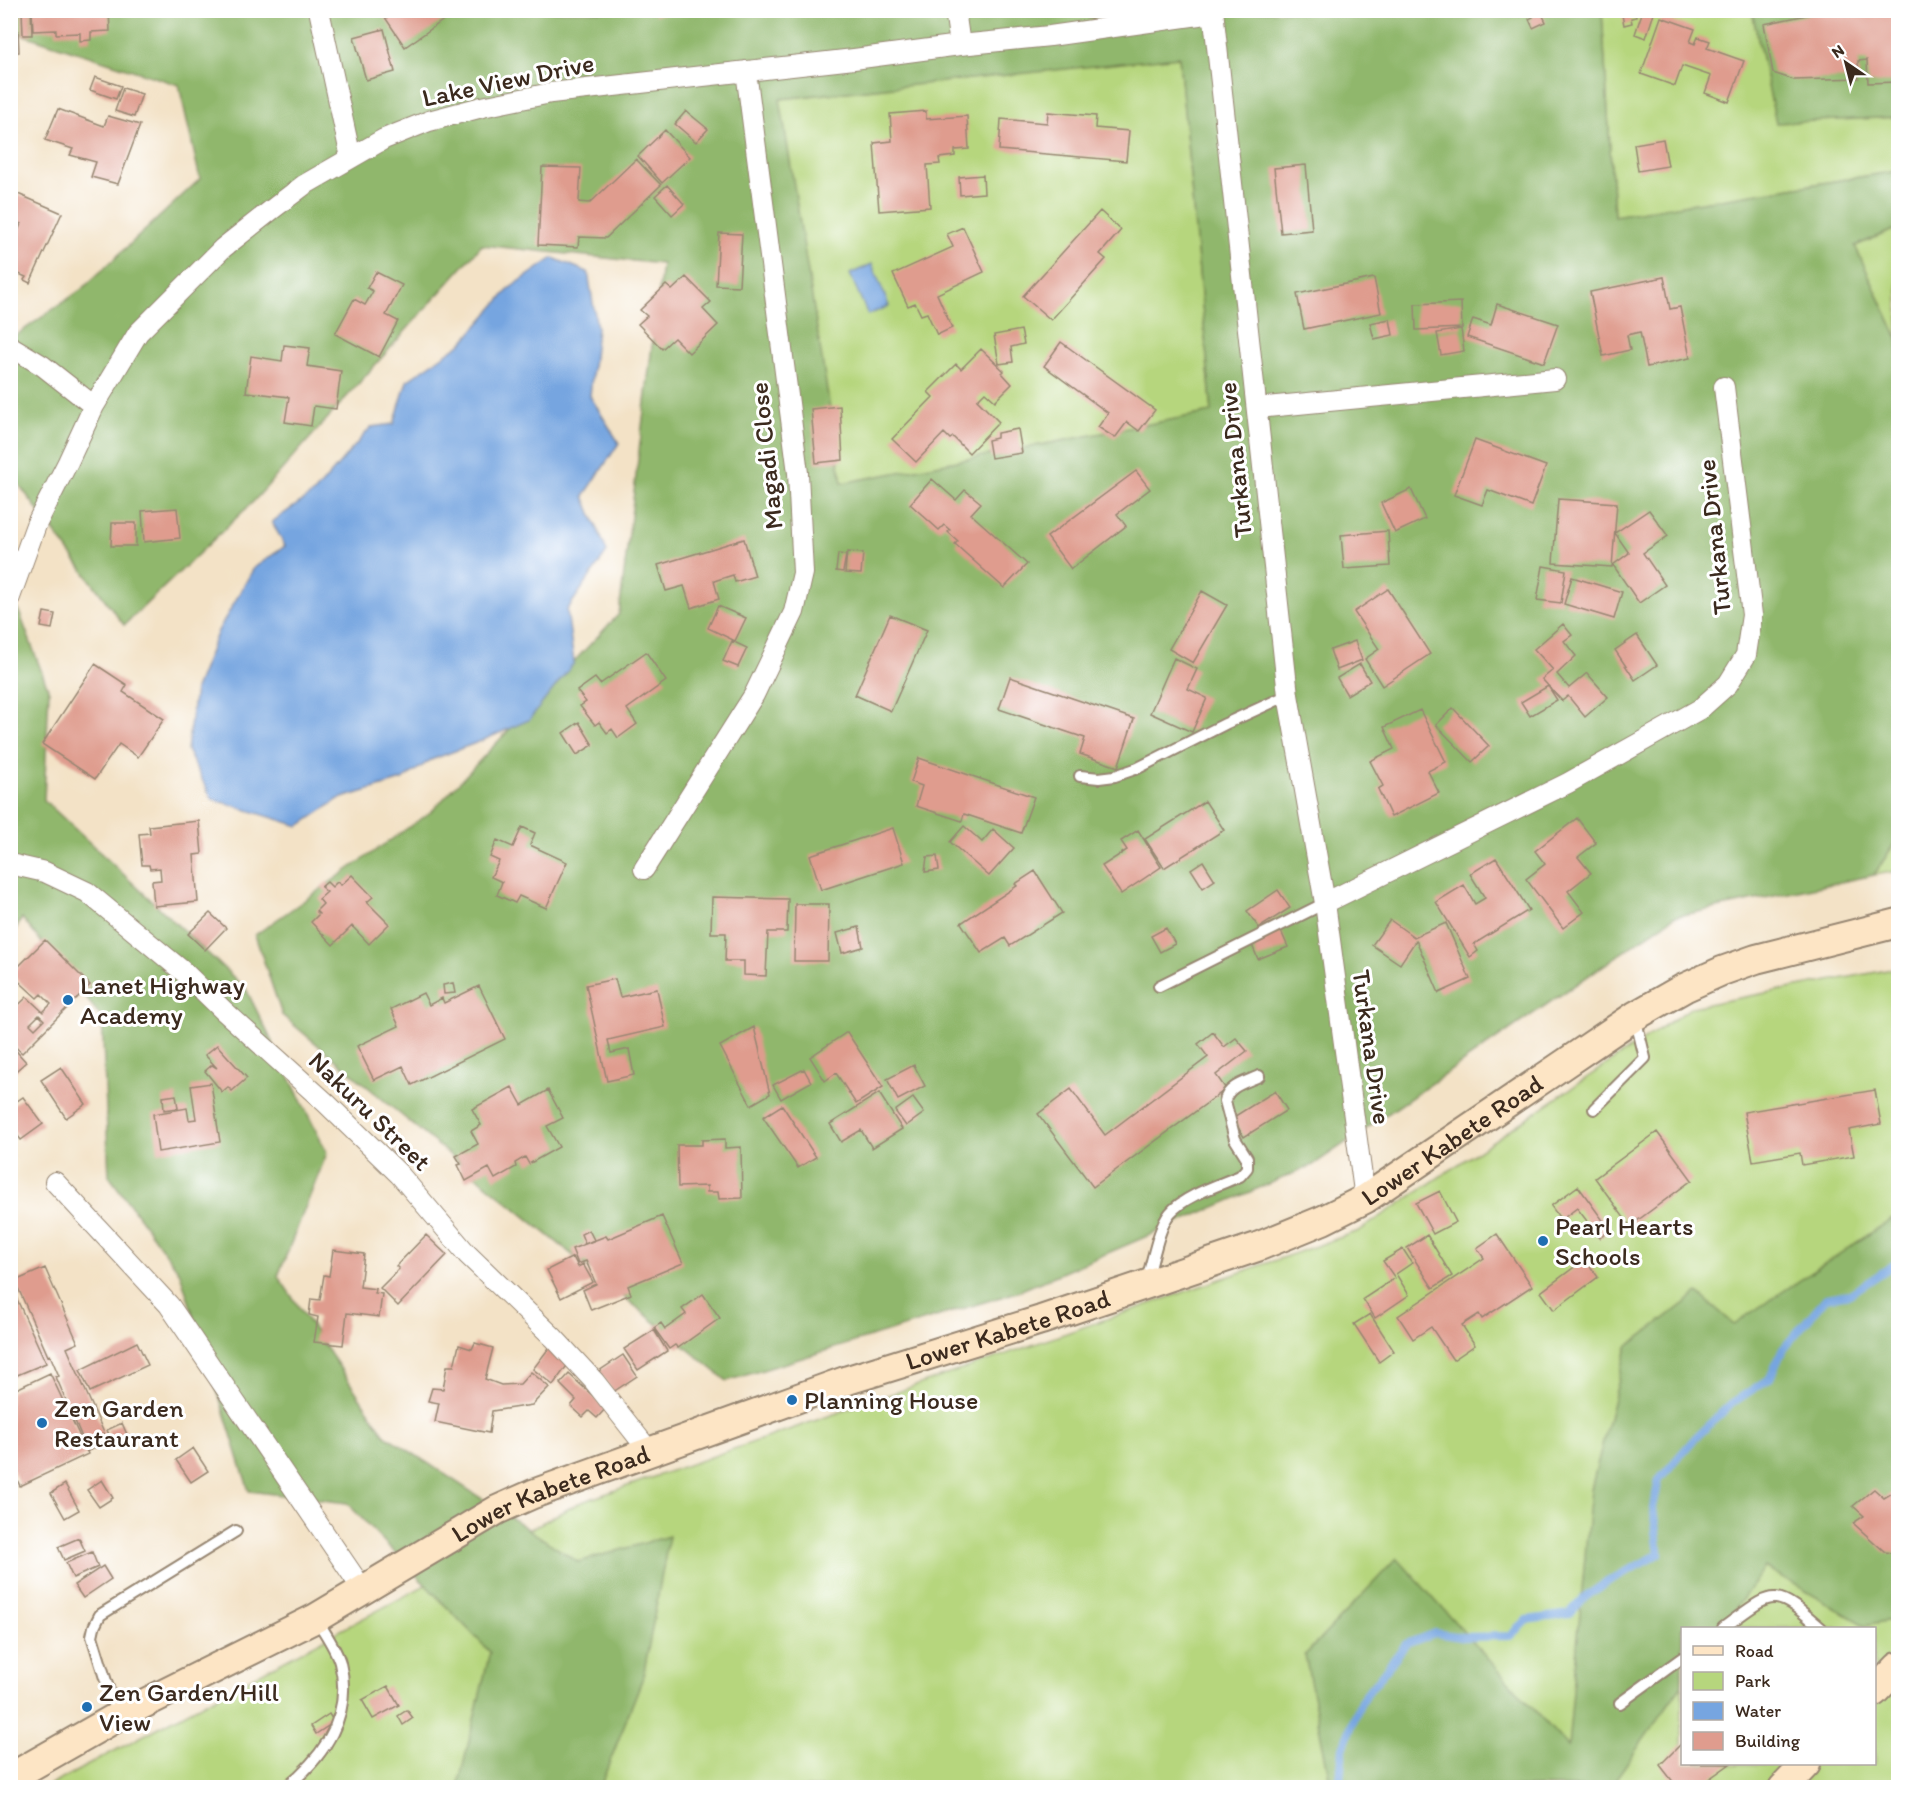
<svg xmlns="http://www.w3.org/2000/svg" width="1909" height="1798" font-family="Itim,sans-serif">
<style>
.green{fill:#b6d67d;stroke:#78804e;stroke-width:1.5;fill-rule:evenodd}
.forest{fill:#90b76c;stroke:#667045;stroke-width:1.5;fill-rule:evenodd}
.water{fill:#76a5e0;stroke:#58687f;stroke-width:1.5}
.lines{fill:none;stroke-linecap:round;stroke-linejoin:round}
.stream{stroke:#76a5e0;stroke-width:8}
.building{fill:#df9c8e;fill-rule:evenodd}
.lane-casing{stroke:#978672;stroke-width:14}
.street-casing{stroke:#978672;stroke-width:22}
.secondary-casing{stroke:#978672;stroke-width:32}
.lane{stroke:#fff;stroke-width:10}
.street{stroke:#fff;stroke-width:20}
.secondary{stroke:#fde5c5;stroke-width:28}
.poi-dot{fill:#1f6fb2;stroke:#fff;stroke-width:2}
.labels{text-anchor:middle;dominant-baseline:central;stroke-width:6;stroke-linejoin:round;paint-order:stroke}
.street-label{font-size:26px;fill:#3b2a1e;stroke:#fff}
.poi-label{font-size:26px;fill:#3b2a1e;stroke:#fff;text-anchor:start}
</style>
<rect width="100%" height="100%" fill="#fff"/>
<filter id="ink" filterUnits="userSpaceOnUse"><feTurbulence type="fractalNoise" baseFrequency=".0167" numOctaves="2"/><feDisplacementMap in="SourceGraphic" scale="12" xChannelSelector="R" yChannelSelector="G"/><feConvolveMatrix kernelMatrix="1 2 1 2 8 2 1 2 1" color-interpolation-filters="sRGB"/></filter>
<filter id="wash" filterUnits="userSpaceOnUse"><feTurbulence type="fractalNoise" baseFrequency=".008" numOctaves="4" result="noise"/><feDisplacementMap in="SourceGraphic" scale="24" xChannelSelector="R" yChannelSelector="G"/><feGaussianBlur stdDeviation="1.35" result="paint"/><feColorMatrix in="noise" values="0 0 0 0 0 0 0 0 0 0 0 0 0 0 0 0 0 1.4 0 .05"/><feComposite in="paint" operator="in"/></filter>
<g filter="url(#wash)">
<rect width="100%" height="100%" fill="#f3e2c6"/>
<!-- green -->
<path class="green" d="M1602,11h150l24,111 122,-5v54l-284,45z
M1179,56l33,356 -370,72 -63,-385z
M1898,228v110l-43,-92z
M1898,838v33l-24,4z
M1898,968v819l-1853,1 534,-285 780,-272 333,-224zM1682,1628h192v136h-192z"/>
<!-- forest -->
<path class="forest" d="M11,11h1591l12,205 284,-45v57l-43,18 43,92v500l-24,37 -200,42 -361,248 -296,127 -290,89 -309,-252 -136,-114 -27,-80 177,-124 187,-197 43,-350 -180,-19 -228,256 -130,124 -113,-151v-135l71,-50 118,-110 -21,-94 -168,-54zM1179,57l33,355 -370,71 -62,-384z
M1752,11h146v106l-122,6z
M10,588l39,103 -5,109 202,189 81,164 -49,123 107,159 193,127 91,-26 -26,141 -43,110h-142l32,-135 -143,-149 -98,-12 -69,-218 -71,-97 -7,-158 -80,-100 -11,19z
M1892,1219l6,4v396l-34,6 -99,-58 -43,61h-40v57l-72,102h-279l-26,-132 92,-97 171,189 23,-258 36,-142 71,-54 36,31z"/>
<!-- water -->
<path class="water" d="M553,258l35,14 9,56 -7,68 29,47 -35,53 23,56 -40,58 7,53 -45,57 -48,21 -50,19 -29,20 -63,19 -40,27 -87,-27 -25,-49 8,-61 23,-58 36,-63 31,-22 -13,-24 43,-30 56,-65 23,-3 13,-43 56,-39 47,-54z
M872,264l17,42 -21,9 -18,-41z"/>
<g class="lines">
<!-- stream -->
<path class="stream" d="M1327,1788l13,-8 3,-32 18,-47 45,-57 29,-11 26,4 49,-1 17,-16 42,-6 15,-16 23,-16 52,-28 -6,-46 6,-28 36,-42 37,-35 38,-25 13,-29 43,-51 24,-4 48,-32"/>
</g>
<g id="blocks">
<!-- building -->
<path class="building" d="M22,10h9l1,25h-9z
M32,10h77l1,21 -19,1v8l-11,1v-8l-24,1v-4l-23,1z
M380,10h78l-53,37z
M654,10h20v2l-19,3z
M1530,10h7l2,4 2,-2 5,10 -13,6 -4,-9 4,-2z
M1621,10h14l1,7 -5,1 1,5 -8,2z
M1643,10h12l-9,28 -11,-4z
M1830,10h68v72l-30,1 -1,-23 -9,1 1,17 -65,2 -21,-7 -9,-49z
M1661,17l34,12 -5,13 5,2 3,-7 12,4 -3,7 37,13 -15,41 -24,-9 6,-17 -29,-10 -7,20 -34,-12z
M384,29l11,43 -29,8 -12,-43z
M18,31l1,21 -9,1v-21z
M95,77l26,9 -5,13 -26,-9z
M123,88l19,6 -8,23 -19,-6z
M58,109l46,17 4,-10 32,9 -22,59 -27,-7 5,-15 -26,-7 3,-6 -28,-9z
M686,111l22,18 -12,13 -21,-18z
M926,111v8l41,-3 2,33 -14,1v6l-16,2 1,6 -13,1 3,42 -51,4 -5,-68 18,-2 -2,-27z
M1048,112l48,4 -1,12 34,3 -3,30 -127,-11 2,-31 46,4z
M665,130l25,27 -28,26 -24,-27z
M1663,139l5,27 -30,5 -4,-27z
M636,159l25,26 -55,53 -27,-1 -1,10 -40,-2 4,-78 39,1 -2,34 11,1z
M1306,165l6,65 -31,3 -7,-65z
M983,175l1,18 -24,2 -1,-18z
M667,185l17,19 -12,11 -17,-19z
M18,194l44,19 -32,70 -6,-3 2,-3 -16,-7v-37l6,3 5,-12 -11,-5v-10z
M1100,211l21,19 -21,24 6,5 -55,61 -28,-24z
M963,227l21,45 -47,22 15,34 -15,7 -10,-22 -6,2 -6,-12 -7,3 -15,-32 60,-27 -6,-13z
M719,233l23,1 -3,52 -23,-1z
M376,272l26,13 -16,30 12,6 -19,36 -44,-23 19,-35 11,6 8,-14 -6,-3z
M686,277l25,25 -8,7 15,16 -29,28 -15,-15 -12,11 -24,-25 9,-8 -7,-6 26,-25 6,5z
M1664,277l6,32 10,-2 10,51 -43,9 -7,-35 -13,3 3,15 -27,6 -13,-64z
M1374,278l7,35 -77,16 -7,-35z
M1461,302l1,26 -46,2 -1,-26z
M1497,304l61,20 -14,39 -77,-26 6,-18 18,6z
M1390,319l3,16 -19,4 -4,-16z
M1461,329l3,22 -23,4 -4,-22z
M1021,330l3,14 -13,3 2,15 -14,2 -5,-29z
M1061,342l94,68 -16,21 -12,-9 -12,16 -17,-11 10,-14 -64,-47z
M284,345l26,3 -3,18 34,5 -5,38 -22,-3 -3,20 -26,-4 4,-25 -43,-5 5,-36 31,5z
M981,349l23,22 -2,2 10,11 -17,17 -10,-9 -8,8 22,22 -30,31 -16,-16 -3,2 -6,-6 -28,29 -24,-23 41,-42 -5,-5 28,-28 5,5z
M840,406l3,54 -27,3 -5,-54z
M1018,429l4,24 -31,5 -3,-18 9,-2v-5z
M1475,440l71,26 -15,40 -43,-16 -6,15 -28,-10z
M1136,471l14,18 -33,25 9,12 -55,43 -24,-32z
M932,479l24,21 9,-10 16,13 -10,11 56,50 -23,24 -49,-44 3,-3 -10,-9 2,-2 -6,-5 -5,5 -29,-26z
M1411,489l14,30 -30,14 -14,-30z
M1558,499l59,4 -5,64 -59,-4z
M177,508l3,30 -36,4 -2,-31z
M1649,510l19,26 -25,17 22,32 -26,18 -26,-38 16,-12 -14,-20z
M112,523h24v23h-25z
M1388,531l2,35 -46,3 -3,-34z
M744,539l11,37 -20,6 -2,-7 -19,6 5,18 -28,9 -7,-22 -18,5 -8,-26z
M847,552l16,1 -2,21 -16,-1z
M838,554l8,1 -3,17 -7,-1z
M1543,566l23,4 -5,33 -24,-3z
M1572,577l50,15 -8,27 -50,-15z
M1388,589l42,65 -48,32 -17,-27 14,-10 -25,-37z
M1202,591l25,14 -34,58 -24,-14z
M718,606l28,12 -11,23 -27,-13z
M44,612l11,2 -3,15 -11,-2z
M890,615l37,15 -36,81 -36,-16z
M1563,624l9,11 -8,6 12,15 -19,18 12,14 18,-15 21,24 -23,20 -17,-21 -6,5 -20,-22 11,-9 -19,-21z
M1637,635l20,30 -22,15 -20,-30z
M732,641l15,7 -9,19 -15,-6z
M1355,641l7,19 -25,10 -7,-20z
M646,652l20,29 -39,28 10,15 -19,14 -6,-9 -5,4 -8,-11 -4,3 -15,-19 6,-4 -9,-11 18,-13 5,6z
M1174,658l23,11 -9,20 19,9 -15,34 -42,-19z
M95,664l32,21 -4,7 41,27 -26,38 -19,-13 -24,35 -53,-35z
M1360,664l10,17 -23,14 -10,-17z
M1010,677l124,42 -16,48 -38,-13 5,-16 -86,-29z
M1548,686l9,14 -27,16 -9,-14z
M1453,708l36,38 -17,16 -36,-37z
M1420,710l26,52 -18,9 11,22 -48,24 -13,-28 5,-3 -13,-25 24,-12 -10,-22z
M579,722l14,23 -16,10 -14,-22z
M919,758l115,39 -13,36 -57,-19 -2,7 -46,-15 6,-20 -11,-4z
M1205,801l19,29 -60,38 -19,-29z
M1577,818l19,25 -18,14 13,16 -23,18 16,21 -21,16 -37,-49 19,-15 -10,-13z
M199,821l3,33 -8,1 4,47 -44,4 -2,-25 9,-1 -1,-12 -10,1 -1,-4h-7l-3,-31 11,-1 -1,-7z
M964,826l18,16 11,-13 21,19 -25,28 -39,-34z
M522,827l13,6 -5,12 37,17 -21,46 -27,-12 -4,7 -18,-8 5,-13 -11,-5 8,-16 -9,-4 7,-17 16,7z
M893,828l11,35 -83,27 -11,-35z
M1138,830l23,37 -40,27 -19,-28 25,-16 -6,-9z
M937,856l2,14 -14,2 2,-15z
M1496,858l33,52 -55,34 4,7 -8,6 -34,-55 28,-17 11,19 10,-6 -15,-24z
M1203,861l12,19 -12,8 -12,-19z
M1035,871l27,42 -52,33 -5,-8 -24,15 -20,-30 56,-37 -2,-2z
M352,875l21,22 -6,5 22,22 -20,20 -17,-18 -19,19 -22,-23 8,-8 -3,-3 7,-7 -4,-5 8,-7 -6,-5 6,-5 5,5 5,-5 4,3z
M1278,890l12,18 -31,20 -12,-17z
M712,897l76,2 -1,33h-19l-2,44 -22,-1v-14h-19l1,-28h-15z
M795,904h34l-1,57h-34z
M210,913l16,15 -21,22 -17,-16z
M1390,920l24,17 32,-14 24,56 -31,14 -23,-53 -16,24 -28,-19z
M859,927l4,20 -21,6 -5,-20z
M1166,928l9,16 -15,8 -9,-16z
M1281,931l7,16 -30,12 -7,-16z
M45,940l45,45 -68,68 -12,-11v-29l17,-16 16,15 8,-8 -10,-10 -4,4 -26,-24zM39,1015l5,5 -9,9 -5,-5z
M615,979l5,18 37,-8 8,38 -57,13 3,13 18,-4 5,26 -27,6 -21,-96z
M453,983l2,10 -11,1 -1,-9z
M479,986l26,53 -93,46 -9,-19 -29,14 -17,-34 42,-20 -8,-17 32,-16 6,12 13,-7 2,5z
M754,1027l16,67 -19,11 -31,-59z
M847,1032l36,55 -27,17 -20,-31 -11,8 -15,-24z
M1213,1032l11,15 12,-9 11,13 -31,24 10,14 -133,98 -55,-73 33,-25 34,46 103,-78 -10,-13z
M10,1044l16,18 -16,14z
M217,1045l30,33 -15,13 -4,-4 -6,5 -17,-21 7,-6 5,3 -12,-13z
M914,1065l11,21 -27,14 -11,-21z
M61,1067l25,37 -20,14 -25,-38z
M804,1069l7,13 -30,17 -8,-14z
M211,1083l9,59 -62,10 -5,-38 34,-6 2,12 7,-1 -5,-33z
M512,1087l10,18 26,-15 15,28 -16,8 12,21 -30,17 -4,-7 -10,6 1,4 -21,12 -6,-11 -23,13 -8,-16 3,-1 -5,-8 22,-12 -7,-13 10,-6 -9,-16z
M1875,1090l6,34 -32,6 5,26 -52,9 -2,-12 -47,8 -9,-49z
M1275,1091l12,19 -43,27 -12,-19z
M879,1093l23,36 -30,19 -11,-18 -20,12 -11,-18z
M176,1095l2,13 -14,2 -1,-13z
M23,1097l20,27 -22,16 -11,-14v-20z
M913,1098l11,15 -18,13 -11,-15z
M782,1105l34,52 -18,11 -35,-51z
M1657,1132l35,48 -62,46 -35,-48z
M725,1139v9l16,-1 1,51 -23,1 -1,-7h-11v-6l-29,1 -1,-42h25v-5z
M1578,1186l32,44 -10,8 -23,-30 -16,12 -10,-14z
M1440,1191l16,31 -23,12 -17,-31z
M662,1216l21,47 -55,23 3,8 -40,16 -8,-20 13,-6 -10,-23 -8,3 -6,-15 34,-13 2,3z
M589,1230l5,10 -9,4 -4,-10z
M1497,1234l35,52 -50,33 -3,-5 -17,11 13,20 -22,15 -22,-33 -18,12 -15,-23 86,-58 -7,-10z
M426,1235l21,20 -49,51 -18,-18 19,-19 -3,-3z
M1427,1235l25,41 -19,12 -26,-40z
M1403,1249l9,14 -16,11 13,21 -34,23 -12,-19 32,-21 -12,-17z
M333,1250l31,4 -4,33 16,2 -1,4 7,1 -3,23 -32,-4 -4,32 -29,-3 4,-25 -9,-2 2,-16 9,1 4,-25 5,1z
M573,1257l5,10 5,-3 10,18 -32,16 -14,-28z
M1585,1259l13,18 -44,33 -13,-18z
M45,1268l33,75 -11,5 41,94 -20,9 -32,-74 3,-1 -9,-21 -2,1 -33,-75z
M10,1284l36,79 -36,15z
M703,1294l17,24 -42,30 -3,-3 -6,4 -15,-21 7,-5 4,6 21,-15 -4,-5z
M1370,1314l24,37 -15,11 -25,-38z
M654,1330l13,21 -29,19 -14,-21z
M137,1342l11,23 -58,27 -10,-22z
M475,1343l18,5 -8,31 16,6 19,-1 11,-12 18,15 -17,18 -40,6 -3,22 -54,-11 4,-19 -11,-2 4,-13 11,1 4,-23h7l5,-21 13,4z
M549,1348l20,15 -16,22 -20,-16z
M623,1355l14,21 -24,16 -14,-21z
M50,1373l38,81 -68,32 -10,-21v-73z
M569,1374l37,34 -9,10 -8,-7 -6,6 -12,-11 5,-6 -16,-16z
M122,1423l6,14 -15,7 -6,-14z
M193,1448l15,23 -17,11 -15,-22z
M102,1480l11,18 -14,9 -12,-17z
M65,1484l14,26 -14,8 -14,-25z
M1874,1489l10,9 8,-5 6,5v54l-1,2 -12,-2 -32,-29 11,-7 -11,-10z
M79,1538l6,13 -21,9 -6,-13z
M92,1552l6,15 -25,11 -7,-15z
M103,1566l8,13 -28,19 -9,-13z
M388,1686l11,19 -26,14 -11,-19z
M407,1710l6,8 -10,7 -5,-9z
M329,1714l5,8 -18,12 -5,-8z
M1682,1743l1,21h47l-34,24h-18l-18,-23z"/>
</g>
</g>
<g filter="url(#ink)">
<use href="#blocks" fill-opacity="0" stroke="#978672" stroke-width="1.5"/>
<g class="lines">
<!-- lane casing -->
<g class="lane-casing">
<path id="lane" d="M1080,776l19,2 16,-2 23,-8 87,-44 63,-29
M1159,986l166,-83
M1594,1109l51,-51 -10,-41
M1147,1279c6,-18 11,-51 23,-66 14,-17 49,-28 70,-37l7,-8v-10l-12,-19 -10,-38c2,-15 22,-19 34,-25
M1723,1628c51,-37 49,-43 98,0
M1620,1703l62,-45
M117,1717l-25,-81 2,-9 6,-12 136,-84
M285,1788c39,-31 68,-73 55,-125 -4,-15 -16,-31 -24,-45"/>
</g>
<!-- street casing -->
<g class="street-casing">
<path id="street" d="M319,10l32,148
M955,10l5,35
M1213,10l75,685 37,208 40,296
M10,346l33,20 51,40
M1257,408l298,-29
M10,597l26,-72 32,-63 26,-56 44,-73 85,-85 47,-37 34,-26 80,-46 45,-18 53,-14 69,-14 303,-34 106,-14 90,-9 163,-23
M10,864l35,8 42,20 98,81 38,37 103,93 73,71 68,80 87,84 40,43 55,70
M644,869l110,-174 40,-83 9,-39 -5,-100 -52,-402
M1325,903l243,-120 132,-74 28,-25 18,-29 6,-40 -28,-228
M55,1182l114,123 194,285"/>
</g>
<!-- secondary casing -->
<g class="secondary-casing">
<g id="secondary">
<path d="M1874,1692l24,-25"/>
<path id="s1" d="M10,1778l107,-61 199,-99 181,-108 36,-16 315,-114 193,-60 216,-73 66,-27 42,-21 270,-183 49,-28 38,-17 34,-12 142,-36"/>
<path d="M1783,1788l23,-24"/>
</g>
</g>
<!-- lane -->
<use href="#lane" class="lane"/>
<!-- street -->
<use href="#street" class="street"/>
<!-- secondary -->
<use href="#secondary" class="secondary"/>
</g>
</g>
<!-- markers -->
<g class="poi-dot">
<circle cx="68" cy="1000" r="6"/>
<circle cx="1543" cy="1241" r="6"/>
<circle cx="792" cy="1400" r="6"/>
<circle cx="42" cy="1423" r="6"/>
<circle cx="87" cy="1707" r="6"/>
</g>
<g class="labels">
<!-- street labels -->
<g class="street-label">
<text transform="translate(508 80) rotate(-12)">Lake View Drive</text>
<text transform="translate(766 456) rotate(-96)">Magadi Close</text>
<text transform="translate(1235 460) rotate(-96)">Turkana Drive</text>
<text transform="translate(1714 537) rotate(-96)">Turkana Drive</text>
<text transform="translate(1372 1047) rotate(82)">Turkana Drive</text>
<text transform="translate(370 1111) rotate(44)">Nakuru Street</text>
<text stroke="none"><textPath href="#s1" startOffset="1584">Lower Kabete Road</textPath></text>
<text stroke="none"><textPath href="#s1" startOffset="1098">Lower Kabete Road</textPath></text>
<text stroke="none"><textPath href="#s1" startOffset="612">Lower Kabete Road</textPath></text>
</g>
<!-- poi labels -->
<g class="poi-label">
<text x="80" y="985">Lanet Highway<tspan x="80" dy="30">Academy</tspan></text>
<text x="1555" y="1226">Pearl Hearts<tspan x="1555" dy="30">Schools</tspan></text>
<text x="804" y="1400">Planning House</text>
<text x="54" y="1408">Zen Garden<tspan x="54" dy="30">Restaurant</tspan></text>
<text x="99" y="1692">Zen Garden/Hill<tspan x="99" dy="30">View</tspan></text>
</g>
</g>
<!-- margin -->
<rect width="1909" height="1798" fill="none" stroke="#fff" stroke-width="36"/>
<!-- legend -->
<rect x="1681" y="1627" width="195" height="138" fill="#ffffff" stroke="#b1aaa5" stroke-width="1.5"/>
<rect x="1693" y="1646" width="30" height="9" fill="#fde5c5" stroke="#b1aaa5" stroke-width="1.5"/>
<text x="1735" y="1657" font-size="18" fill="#3b2a1e">Road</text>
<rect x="1693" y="1672" width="30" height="18" fill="#b6d67d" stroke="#b1aaa5" stroke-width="1.5"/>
<text x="1735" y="1687" font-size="18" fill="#3b2a1e">Park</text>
<rect x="1693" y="1702" width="30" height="18" fill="#76a5e0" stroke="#b1aaa5" stroke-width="1.5"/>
<text x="1735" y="1717" font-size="18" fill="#3b2a1e">Water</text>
<rect x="1693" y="1732" width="30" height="18" fill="#df9c8e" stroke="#b1aaa5" stroke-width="1.5"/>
<text x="1735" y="1747" font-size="18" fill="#3b2a1e">Building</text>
<!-- north arrow -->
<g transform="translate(1846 63) rotate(325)" stroke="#ffffff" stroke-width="4.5" paint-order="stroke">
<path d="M0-4.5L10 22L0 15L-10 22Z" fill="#3b2a1e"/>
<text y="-9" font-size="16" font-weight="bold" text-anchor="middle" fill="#3b2a1e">N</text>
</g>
</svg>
